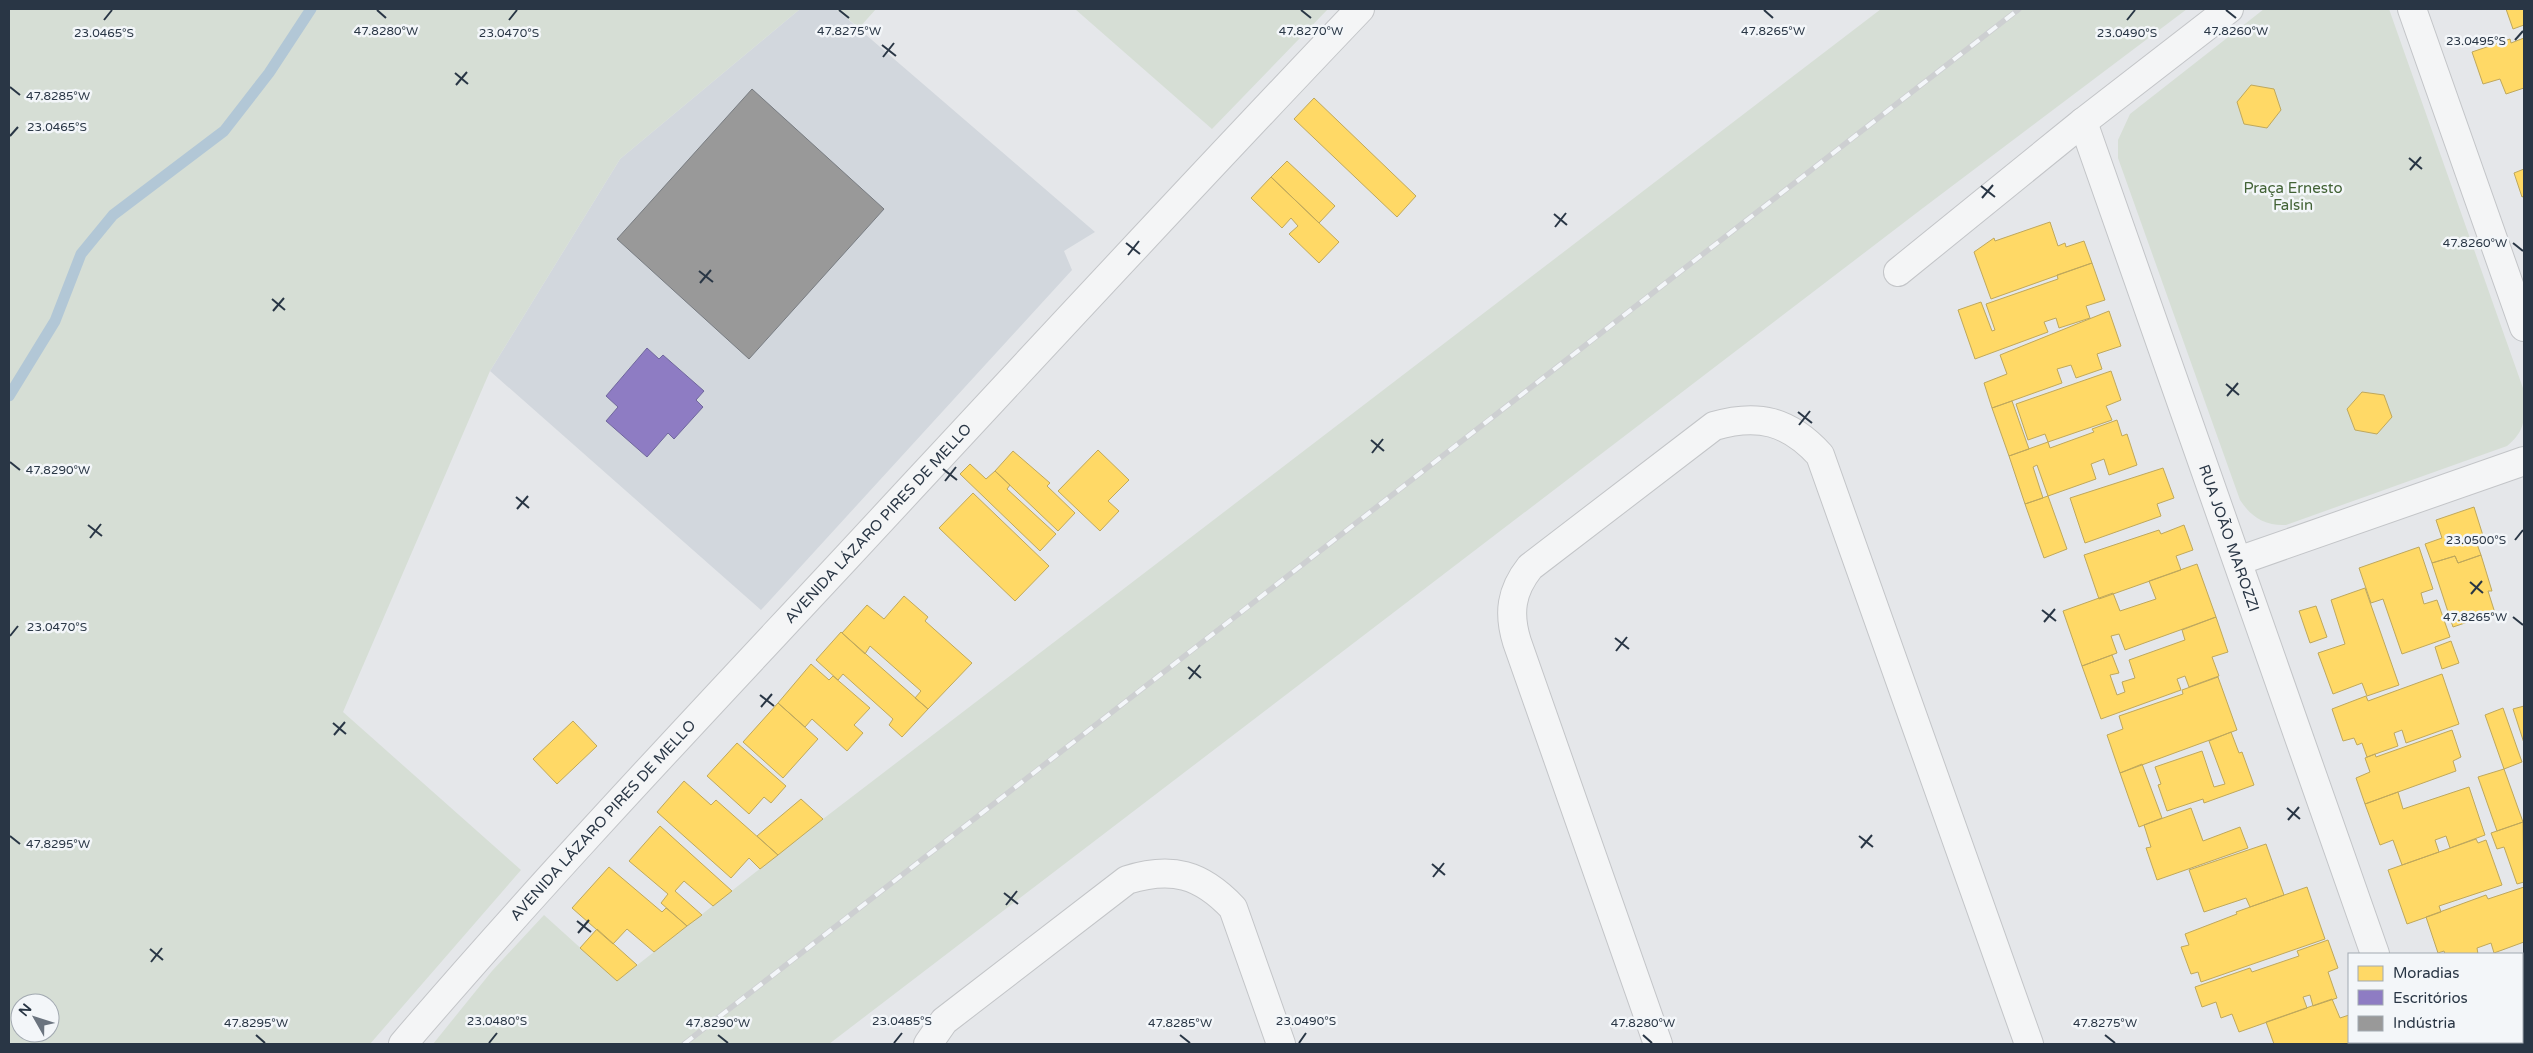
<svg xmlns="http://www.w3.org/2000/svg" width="2533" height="1053" font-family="'Varela Round',sans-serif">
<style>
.built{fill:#d2d7dd}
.green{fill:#d6ded5;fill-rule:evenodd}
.homes{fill:#ffd966;stroke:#bfa85c}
.offices{fill:#8e7cc3;stroke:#70679d}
.industry{fill:#999;stroke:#777b80}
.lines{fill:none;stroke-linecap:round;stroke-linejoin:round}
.stream{stroke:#b2c7d6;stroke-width:11}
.minor-casing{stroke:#c3c5c8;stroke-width:30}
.minor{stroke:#f4f5f6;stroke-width:28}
.rail-casing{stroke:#cdcfd1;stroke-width:5.5}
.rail{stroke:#f3f6f9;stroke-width:4;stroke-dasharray:11;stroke-linecap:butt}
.ticks{fill:none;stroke:#293645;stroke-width:2}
.labels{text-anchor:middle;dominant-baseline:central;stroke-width:5;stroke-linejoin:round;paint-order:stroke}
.park-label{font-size:15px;fill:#426235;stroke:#f3f6f9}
.street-label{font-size:15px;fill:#293645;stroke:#f3f6f9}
.ticks-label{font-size:12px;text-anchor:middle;fill:#293645;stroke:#f3f6f9;stroke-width:5;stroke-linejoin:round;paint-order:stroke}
</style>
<rect width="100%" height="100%" fill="#e5e7ea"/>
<!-- built -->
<path class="built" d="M800,9h36l259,223 -31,19 8,19 -311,340 -271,-239 130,-212z"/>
<!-- green -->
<path class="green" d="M9,9h791l-180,150 -130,212 -147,341 178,158 -151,174h-361zM20,1003h30v30h-30z
M836,9h40l-17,19z
M1075,9h253l-116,120z
M1881,9h306l-264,199 -1094,836h-396l59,-73 52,-56 73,66 206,-162z
M2264,9h125l135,382c0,25 4,38 -17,55l-221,79c-21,1 -35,-8 -46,-25l-122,-342v-18l12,-26z"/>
<!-- homes -->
<path class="homes" d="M2506,9h18v16l-11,4z
M2524,38v50l-18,6 -6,-15 -17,5 -11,-32 38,-13 1,4z
M2251,85l23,4 7,21 -14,18 -23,-4 -7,-22z
M1314,98l102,98 -19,21 -103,-98z
M1287,161l48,45 -16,17 -48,-46z
M2524,169v27l-2,1 -8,-24z
M1271,177l68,65 -20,21 -30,-29 9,-8 -7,-8 -9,10 -31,-30z
M2050,222l8,24 7,-3 1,4 18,-6 8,22 -101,36 -17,-47 20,-14 1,3z
M2092,263l13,37 -19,6 4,12 -31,10 -3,-10 -12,4 4,10 -73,27 -17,-49 23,-8 11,29 3,-1 -9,-26 72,-25 -1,-4z
M2109,311l12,35 -24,8 5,15 -26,9 -5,-13 -14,4 5,14 -70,25 -8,-25 23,-9 -7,-19z
M2111,371l10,29 -15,6 6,14 -64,22 -3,-8 -17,6 -12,-36z
M2362,392l22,3 8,22 -15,17 -22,-4 -8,-21z
M2012,401l17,48 -20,7 -17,-48z
M2117,420l5,16 5,-2 10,31 -28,10 -5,-16 -13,5 5,15 -48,17 -11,-31 -4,2 10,31 -18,6 -16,-48 39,-14 2,6 44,-16 -2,-3z
M1098,450l31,30 -21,21 11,10 -19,20 -42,-40z
M1013,451l37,32 -3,3 28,27 -17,18 -63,-60z
M970,464l16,15 9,-8 15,14 -3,4 49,45 -16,17 -80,-77z
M2163,468l11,30 -17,6 4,12 -76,27 -15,-45z
M973,493l76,73 -34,35 -76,-73z
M2048,496l19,53 -23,9 -19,-54z
M2474,507l11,35 -8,2 4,11 -23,8 -3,-7 -23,7 -7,-19 17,-6 -6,-18z
M2184,525l9,25 -17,6 5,14 -82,29 -15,-44 75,-25 2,4z
M2419,547l14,42 -12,4 3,11 13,-4 13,37 -48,17 -19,-55 -12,4 -12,-35z
M2481,555l11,36h-4l7,22 -42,14 -21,-64 23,-7 3,7z
M2197,564l19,53 -91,33 -6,-16 -8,2 6,17 -35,13 -19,-55 50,-18 7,18 36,-12 -7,-18z
M2365,588l34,97 -32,11 -5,-13 -29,11 -15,-41 27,-9 -14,-44z
M904,596l24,21 -3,4 47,42 -44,46 -13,-11 6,-7 -51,-45 -5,8 -23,-21 25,-28 17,14z
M2316,606l11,31 -17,6 -11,-32z
M2216,617l12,35 -16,5 7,19 -30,11 -4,-11 -8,3 4,11 -80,29 -19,-53 30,-11 7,18 -9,2 7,20 8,-3 -3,-10 13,-4 -6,-18 56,-20 -3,-10z
M841,632l87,77 -26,28 -13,-12 4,-6 -50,-45 -5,6 -22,-20z
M2451,641l8,22 -17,6 -7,-22z
M811,664l18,16 4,-4 37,32 -16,17 9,8 -16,18 -35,-32 -7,8 -27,-24z
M2442,674l17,50 -53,19 -4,-13 -8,3 4,13 -31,11 -5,-14 -5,2 -3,-7 -11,3 -11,-32 34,-13 2,5z
M2218,677l19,53 -117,43 -13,-38 16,-6 -4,-13 64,-22 -1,-4z
M778,703l40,36 -35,39 -40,-36z
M2524,706v37l-11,-34z
M2503,708l19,54 -18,7 -19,-54z
M573,721l24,25 -40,38 -24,-25z
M2452,730l9,27 -8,4 3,10 -91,33 -9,-26 14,-6 -5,-14 10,-4 1,3z
M2231,732l8,21 3,-1 12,33 -50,18 -1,-4 -36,12 -9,-26 3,-1 -6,-17 47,-16 12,36 11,-3 -16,-43z
M737,743l49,43 -15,17 -7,-6 -15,17 -42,-38z
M2142,764l20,54 -23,9 -19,-54z
M2504,769l19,53 -26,9 -19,-54z
M684,781l27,24 5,-5 62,55 -18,14 -11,-11 -18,20 -74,-66z
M2469,787l16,48 -35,13 -4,-12 -11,4 4,12 -37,13 -9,-25 -13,5 -15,-41 33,-12 5,17z
M801,799l22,20 -45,36 -21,-19z
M2191,808l12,33 37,-14 8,21 -91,32 -11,-32 5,-1 -7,-22z
M2523,822l1,60 -7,2 -13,-37 -7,2 -6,-16z
M660,826l72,65 -19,15 -29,-25 -9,10 27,24 -15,11 -26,-23 7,-9 -39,-33z
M2476,839l2,4 8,-3 16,45 -63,21 2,6 -34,12 -19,-54z
M2266,844l18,51 -34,12 -4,-9 -42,14 -15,-42z
M609,867l53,45 4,-4 21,18 -33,26 -27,-23 -14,15 -41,-36z
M2307,887l18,52 -124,43 -3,-10 -7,2 -10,-27 8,-2 -4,-11 52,-20 -1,-2z
M2524,887v55l-30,11 -3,-10 -14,5 1,6h-33l-1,-3 -6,2 -12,-36 60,-22 2,4z
M597,929l40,36 -20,16 -37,-33z
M2328,940l10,28 -10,4 9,26 -24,8 -3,-11 -7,2 4,11 -68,24 -7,-18 -11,4 -5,-16 -14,5 -7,-20 55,-19 2,4 47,-16 -2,-5z
M2332,999l8,19 9,-3v27h15l1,2h-91l-8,-22z"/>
<!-- offices -->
<path class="offices" d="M647,348l12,11 4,-4 41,36 -8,9 7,7 -29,32 -6,-6 -21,24 -41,-36 12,-14 -12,-11z"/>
<!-- industry -->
<path class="industry" d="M752,89l132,120 -135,150 -132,-120z"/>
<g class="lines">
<!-- stream -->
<path class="stream" d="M9,396l46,-75 26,-67 32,-39 111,-84 45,-58 42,-64"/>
<!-- minor casing -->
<g class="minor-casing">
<g id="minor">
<path d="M2412,9l112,318"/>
<path id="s1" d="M2083,122l292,832"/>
<path d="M1898,272l185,-150 146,-113"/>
<path d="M2238,561l286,-100"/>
<path d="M2406,1042l1,2"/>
<path id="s2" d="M403,1044c143,-167 294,-326 444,-487 170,-183 340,-367 513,-548"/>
<path d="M928,1044l16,-23 183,-141c45,-14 74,-6 106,28l48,136"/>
<path d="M1658,1044l-141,-402c-9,-29 -6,-51 13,-75l184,-141c44,-13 75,-5 106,29l209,589"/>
</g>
</g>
<!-- minor -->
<use href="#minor" class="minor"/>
<!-- rail casing -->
<g class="rail-casing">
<path id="rail" d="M684,1044l1335,-1035"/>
</g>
<!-- rail -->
<use href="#rail" class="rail"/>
</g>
<!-- ticks -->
<path class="ticks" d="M377,10l9,8M839,10l10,8M1301,10l10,8M1764,10l9,8M2226,10l10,8M104,20l8,-10M509,20l8,-10M2127,20l8,-10M2515,40l8,-9M882,45l14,11M883,57l11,-14M455,73l13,11M456,85l11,-13M10,87l10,8M10,136l8,-9M2409,158l13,11M2410,170l11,-13M1981,186l14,11M1982,198l11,-13M1554,214l13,11M1555,227l11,-14M1126,243l14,11M2513,243l10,8M1128,255l11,-14M699,271l14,11M700,283l11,-13M272,299l13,11M273,311l11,-13M2226,384l13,11M2227,396l11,-13M1798,412l14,11M1799,425l11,-14M1371,440l13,11M1372,453l11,-14M10,462l10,8M943,469l14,11M945,481l11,-14M516,497l13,11M517,509l11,-13M88,525l14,11M90,538l11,-14M2515,540l8,-10M2470,582l13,11M2471,594l11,-13M2042,610l14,11M2513,617l10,8M2044,622l11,-13M10,636l8,-10M1615,638l14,11M1616,651l11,-14M1188,667l13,11M1189,679l11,-14M760,695l14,11M761,707l11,-13M333,723l13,11M334,735l11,-13M2287,808l13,11M2288,820l11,-13M10,836l10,8M1859,836l14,11M1861,848l11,-13M1432,864l13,11M1433,877l11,-14M1004,893l14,11M1006,905l11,-14M577,921l14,11M578,933l11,-13M150,949l13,11M151,962l11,-14M256,1035l9,8M718,1035l10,8M1180,1035l10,8M1643,1035l9,8M2105,1035l10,8M489,1043l8,-10M894,1043l8,-10M1299,1043l7,-10"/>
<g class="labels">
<!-- park labels -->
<g class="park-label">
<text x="2293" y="188">Praça Ernesto<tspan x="2293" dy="17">Falsin</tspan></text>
</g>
<!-- street labels -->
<g class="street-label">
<text stroke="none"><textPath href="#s2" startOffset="705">AVENIDA LÁZARO PIRES DE MELLO</textPath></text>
<text stroke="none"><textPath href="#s1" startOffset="441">RUA JOÃO MAROZZI</textPath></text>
<text stroke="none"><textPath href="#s2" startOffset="300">AVENIDA LÁZARO PIRES DE MELLO</textPath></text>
</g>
</g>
<g class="ticks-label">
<text x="1773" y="35">47.8265°W</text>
<text x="386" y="35">47.8280°W</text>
<text x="849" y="35">47.8275°W</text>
<text x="1311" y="35">47.8270°W</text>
<text x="2236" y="35">47.8260°W</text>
<text x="104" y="37">23.0465°S</text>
<text x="509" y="37">23.0470°S</text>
<text x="2127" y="37">23.0490°S</text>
<text x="2476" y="45">23.0495°S</text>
<text x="58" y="100">47.8285°W</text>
<text x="57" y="131">23.0465°S</text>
<text x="2475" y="247">47.8260°W</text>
<text x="58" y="474">47.8290°W</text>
<text x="2476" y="544">23.0500°S</text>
<text x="2475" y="621">47.8265°W</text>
<text x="57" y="631">23.0470°S</text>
<text x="58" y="848">47.8295°W</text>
<text x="497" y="1025">23.0480°S</text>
<text x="902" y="1025">23.0485°S</text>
<text x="1306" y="1025">23.0490°S</text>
<text x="256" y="1027">47.8295°W</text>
<text x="718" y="1027">47.8290°W</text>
<text x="1180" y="1027">47.8285°W</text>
<text x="1643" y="1027">47.8280°W</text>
<text x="2105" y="1027">47.8275°W</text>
</g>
<!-- border -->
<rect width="2533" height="1053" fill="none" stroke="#293645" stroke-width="20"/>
<!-- legend -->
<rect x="2348" y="953" width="175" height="90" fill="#f3f6f9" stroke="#a2a9b1"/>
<rect x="2358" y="966" width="25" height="15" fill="#ffd966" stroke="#a2a9b1"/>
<text x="2393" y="978" font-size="15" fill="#293645">Moradias</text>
<rect x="2358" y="990" width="25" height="15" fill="#8e7cc3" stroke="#a2a9b1"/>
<text x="2393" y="1003" font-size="15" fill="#293645">Escritórios</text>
<rect x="2358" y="1016" width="25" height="15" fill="#999999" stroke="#a2a9b1"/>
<text x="2393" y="1028" font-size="15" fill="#293645">Indústria</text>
<!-- north arrow -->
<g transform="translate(35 1018) rotate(309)"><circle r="24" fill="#f3f6f9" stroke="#a2a9b1"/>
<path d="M0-4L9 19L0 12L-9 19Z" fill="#6b747f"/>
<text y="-8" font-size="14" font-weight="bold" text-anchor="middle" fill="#293645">N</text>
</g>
</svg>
